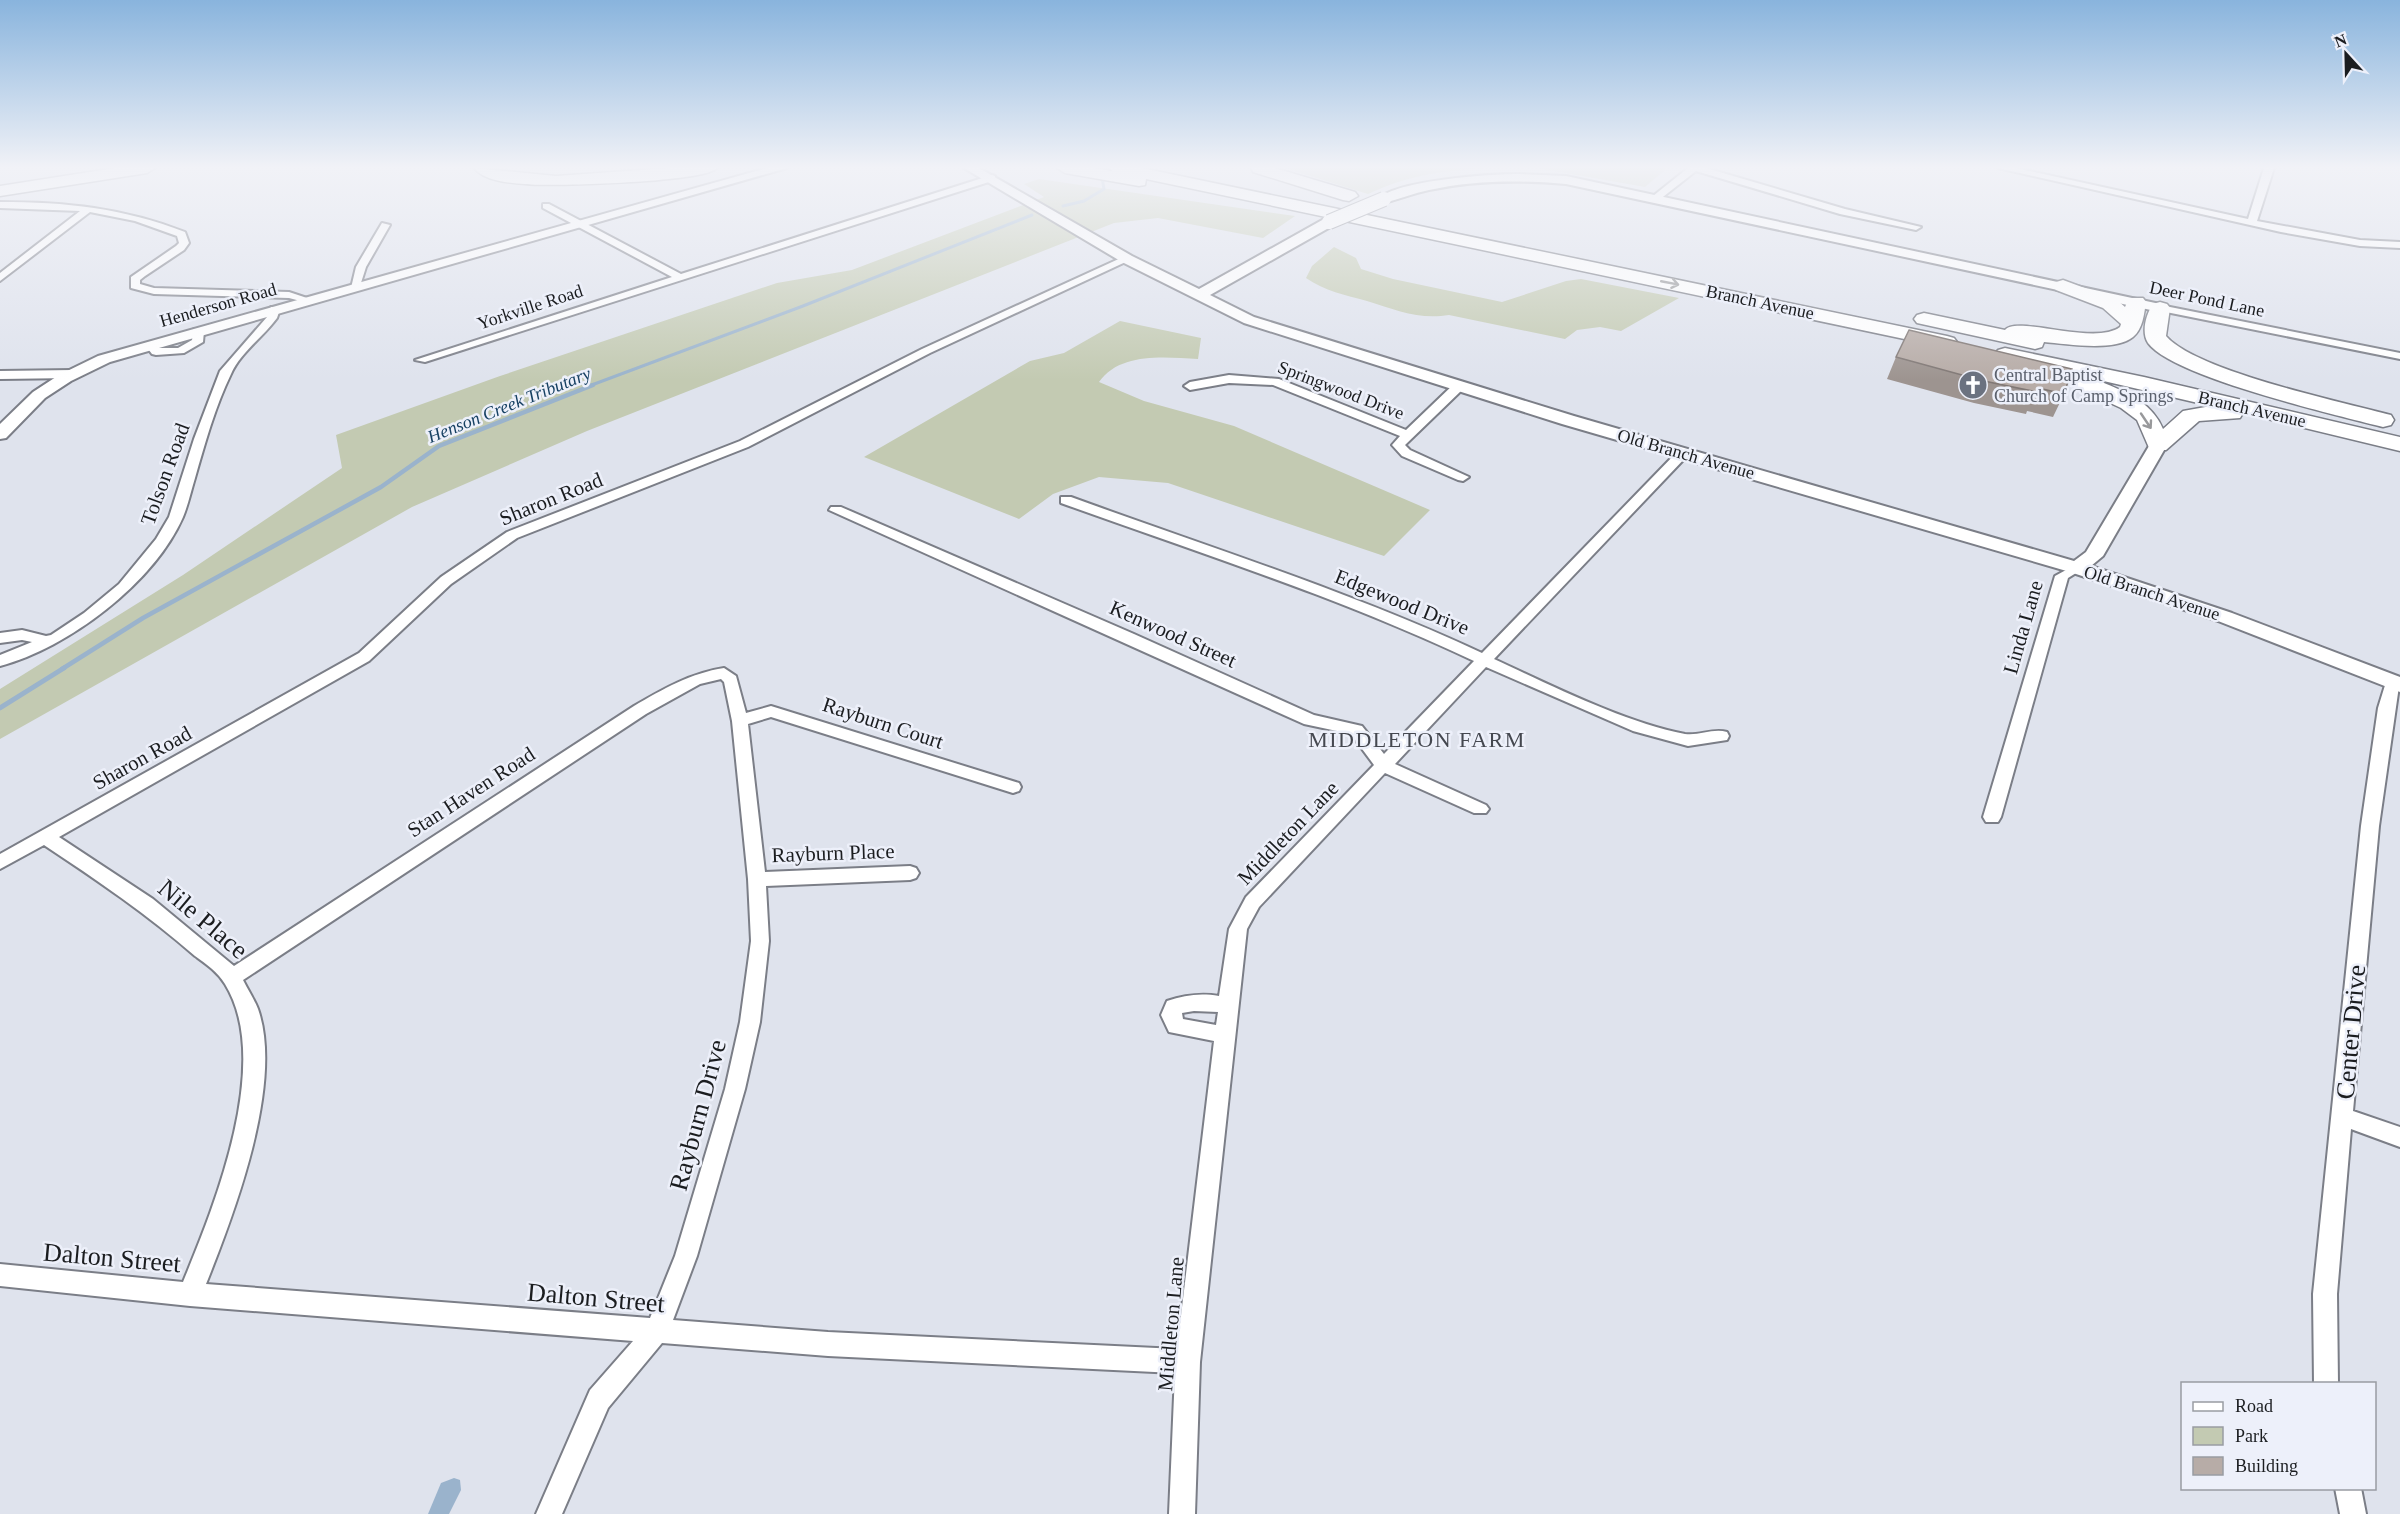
<svg xmlns="http://www.w3.org/2000/svg" width="2400" height="1514" font-family="Georgia,serif">
<style>
.green{fill:#c3cab2}
.water{fill:#9ab3cc}
.lines{fill:none;stroke-linecap:round;stroke-linejoin:round}
.stream-far2{stroke:#9ab3cc;stroke-width:3}
.stream-far1{stroke:#9ab3cc;stroke-width:4.5}
.stream{stroke:#9ab3cc;stroke-width:5}
.street-casing{stroke:#7b7e87;stroke-width:4}
.secondary-casing{stroke:#7b7e87;stroke-width:4}
.highway-casing{stroke:#7b7e87;stroke-width:3}
.street{fill:#fff;fill-rule:evenodd}
.secondary{fill:#fff;fill-rule:evenodd}
.highway{fill:#fff;fill-rule:evenodd}
.secondary-bridge-casing{stroke:#7b7e87;stroke-width:16;stroke-linecap:butt}
.secondary-bridge{stroke:#fff;stroke-width:14}
.wall{fill:#9d9490}
.building{fill:#b7aca7;stroke:#807875;stroke-width:1.5}
.oneway{stroke:#98999b}
.labels{text-anchor:middle;dominant-baseline:central;stroke-width:5;stroke-linejoin:round;paint-order:stroke}
.far-street-label{font-size:18px;fill:#1b1d20;stroke:#edf0fa}
.far-worship-label{font-size:18px;fill:#5b616d;stroke:#edf0fa;text-anchor:start}
.far-water-label{font-size:18px;font-style:italic;fill:#164062;stroke:#edf0fa}
.street-label{font-size:21px;fill:#1b1d20;stroke:#edf0fa}
.neighbourhood-label{font-size:22px;letter-spacing:1.5px;fill:#454850;stroke:#edf0fa}
.near-street-label{font-size:26px;fill:#1b1d20;stroke:#edf0fa}
</style>
<rect width="100%" height="100%" fill="#dfe3ed"/>
<!-- green -->
<path class="green" d="M1285,168h208c-47,2 -82,6 -125,26z
M1537,168h130l-22,19z
M1039,179l256,37 -32,22 -105,-20 -44,5 -527,208 -175,76 -412,232v-50l183,-114 159,-107 -6,-33 164,-59 277,-93 75,-13 192,-73 -20,-13z
M1334,247l22,11 5,11 32,10 109,23 64,-21 15,-2 98,19 -58,33 -21,-4 -23,3 -12,9 -116,-24c-30,5 -53,-5 -82,-14 -22,-6 -42,-10 -61,-23l6,-12z
M1120,321l81,17 -3,21c-34,-2 -78,-7 -99,23l45,19 90,25 196,84 -46,46 -216,-73 -69,-6 -46,17 -34,25 -155,-62 166,-96 34,-8z"/>
<!-- water -->
<path class="water" d="M454,1478l6,2 1,10 -12,24h-21l13,-31z"/>
<g class="lines">
<!-- stream-far2 -->
<path class="stream-far2" d="M1063,206l21,-5 20,-12 -2,-11
M589,386l214,-80 229,-91"/>
<!-- stream-far1 -->
<path class="stream-far1" d="M62,669l81,-51 238,-131 58,-41 154,-61"/>
<!-- stream -->
<path class="stream" d="M0,708l64,-40"/>
<!-- street casing -->
<g class="street-casing">
<path id="street" d="M1688,168h18l139,41 76,18 -5,3 -76,-16 -144,-43 -37,29h-6v-4z
M1998,168h18l232,51 16,-51h10l-17,53 103,19 40,2v6l-40,-2 -79,-14z
M992,175l3,1v4l-570,182 -10,-2 257,-83 -129,-69v-4h6l132,70z
M0,202c66,0 123,6 185,30l4,11 -5,7 -39,26 -5,4v4l14,4 135,4 24,8 -5,3 -19,-5 -135,-4 -23,-6v-11l45,-31 3,-3 -2,-7 -42,-15 -45,-9 -90,69v-8l80,-62 -80,-3z
M382,223l8,2 -24,42 -6,19 -9,2 5,-21z
M1123,257l9,2 -202,94 -182,94 -231,91 -66,46 -82,77 -310,176 94,62 81,67 400,-260c29,-17 57,-33 90,-38l12,8 10,37 25,-7 248,77 2,4 -2,4 -6,2 -242,-76 -23,7 17,148 145,-6 6,2 3,5 -3,5 -6,2 -144,6 3,55 -9,81 -15,67 -48,167 -24,64 155,12 349,17 37,-308 -45,-9 -8,-17 6,-14c18,-6 33,-8 52,-5l10,-67 17,-32 128,-132 -23,-31 -47,-10 -475,-214 2,-3h10l293,127 180,81 48,11 22,28 90,-93c-133,-63 -274,-108 -413,-158v-6h10c137,50 278,94 411,156l197,-203h8v6l-193,203c56,26 132,64 191,75 14,2 28,-6 42,-2l2,4 -2,4 -39,6 -55,-15 -147,-64 -91,97 91,41 3,4 -3,4h-12l-89,-40 -126,134 -12,22 -47,433 -5,152h-26l6,-141 -347,-17 -166,-13 -54,65 -46,106h-26l54,-124 43,-49 -443,-35 -190,-20v-22l183,18c32,-77 90,-221 42,-298 -7,-12 -19,-20 -30,-28 -47,-41 -98,-76 -151,-111l-44,24v-15l359,-201 82,-76 66,-45 233,-91 182,-92zM721,679l3,3 8,39 16,158 3,62 -11,81 -15,67 -50,167 -25,62 -444,-34c28,-70 78,-201 52,-275 -4,-10 -10,-19 -15,-29l403,-266 54,-30zM1194,1011l24,1 -2,13 -33,-6 -1,-6z
M2160,305l240,48v6l-244,-49 -1,-2z
M271,307l9,2 -3,9c-13,18 -37,35 -46,56 -16,33 -26,69 -36,104 -4,13 -7,27 -12,39 -29,66 -115,131 -183,149v-11l32,-13 -10,-2 -22,3v-10l22,-3 24,6 5,-1 33,-22 35,-29 37,-45 13,-22 25,-78 26,-68 47,-54z
M194,329l10,2 -1,11 -19,11 -28,2 -4,-1 -7,-9 6,-3 8,6h19l14,-8z
M0,371l73,-1 6,4 -6,4 -73,1z
M1229,375l50,4 127,51 48,-46h8v6l-57,55 5,5 59,27 -6,4 -5,-1 -56,-24 -10,-11 8,-9 -127,-51 -44,-2 -39,7 -6,-4 6,-4z
M2077,564l7,4 -16,10 -67,239 -3,5h-12l-3,-5 72,-241z
M2394,677l6,2 -21,147 -26,285 47,16v20l-49,-18 -14,165 1,90h-24l-1,-90 48,-468 17,-118 8,-26z
M2335,1488h26l5,26h-26z"/>
</g>
<!-- secondary casing -->
<g class="secondary-casing">
<path id="secondary" d="M767,168h20l-677,194 -39,19 -26,17 -39,40 -6,1v-15l33,-32 26,-17 39,-19z
M964,168h15l153,88 67,33 125,-70h10v6l-124,70 44,22 320,99 500,145 12,-9 66,-111h12l3,4 -64,111 -12,10 141,47 168,64v15l-182,-71 -148,-49 -508,-148 -318,-101 -122,-61z
M1519,174l47,2 594,128 7,4 -7,4 -594,-128c-46,-4 -91,-4 -137,6 -15,3 -30,9 -45,13l-6,-4c19,-19 112,-25 141,-25z"/>
</g>
<!-- highway casing -->
<g class="highway-casing">
<path id="highway" d="M115,168h40l-8,5 -147,23v-10z
M474,168l82,8 113,-8h48c-11,14 -166,19 -192,16 -15,-1 -41,-3 -51,-16z
M1057,168h37l18,3 -2,-3h32l805,168 7,2 3,4 -3,4 -7,2 -801,-169 -1,6 -6,1 -74,-13z
M1251,168h24l80,24 3,4 -9,5 -6,-1 -90,-28z
M2063,280l54,20 8,7 4,-9h14l3,4c-2,12 -3,27 -13,35 -18,15 -67,7 -89,5l-2,5 -7,2 -118,-26 -3,-4 3,-4 7,-2 81,17c11,-15 90,16 115,-3l1,-3 -18,-16 -47,-18 -3,-4 3,-4z
M2160,302l7,2 3,4 -4,28c30,35 176,66 225,79l3,5 -3,5 -8,2c-47,-12 -210,-50 -235,-84 -7,-11 -2,-29 5,-39z
M2005,348l139,29 256,60v14l-157,-38 -3,5 -41,3 -33,29h-16l-13,-30 -16,-12 -43,-20 -3,-5 9,-6 -86,-19 -3,-4 3,-4zM2095,379l116,27 -28,5 -20,18c-12,-29 -41,-38 -68,-50z"/>
</g>
<!-- street -->
<use href="#street" class="street"/>
<!-- secondary -->
<use href="#secondary" class="secondary"/>
<!-- highway -->
<use href="#highway" class="highway"/>
<!-- secondary-bridge casing -->
<g class="secondary-bridge-casing">
<path id="secondary-bridge" d="M1329,222l55,-23"/>
</g>
<!-- secondary-bridge -->
<use href="#secondary-bridge" class="secondary-bridge"/>
</g>
<!-- wall -->
<path class="wall" d="M1896,357l176,12 -8,25 -11,23 -26,-6 -1,3 -52,-11 -87,-24z"/>
<!-- building -->
<path class="building" d="M1909,330l163,39 -8,25 -26,-6 -1,4 -53,-11 -88,-24z"/>
<!-- one-way arrows -->
<defs><path id="oneway-shaft" d="M-6 0H5M1.5-3L5.5 0L1.5 3" fill="none" stroke-width="1.6" stroke-linecap="round" stroke-linejoin="round" transform="scale(1.5)"/></defs>
<g class="oneway">
<use href="#oneway-shaft" transform="translate(1670 283) rotate(11)"/>
<use href="#oneway-shaft" transform="translate(2146 421) rotate(56)"/>
</g>
<!-- sky -->
<linearGradient id="sky" x2="0" y2="1"><stop stop-color="#89b4dd"/><stop offset="0.44" stop-color="#f1f2f7"/><stop offset="1" stop-color="#f1f2f7" stop-opacity="0"/></linearGradient>
<rect width="2400" height="380" fill="url(#sky)"/>
<!-- icons -->
<defs>
<g id="church-disc" transform="scale(1.5)"><circle r="9.5" fill="#6b7280" stroke="#edf0fa"/><path d="M-1.2-6h2.4v3.5h3.3v2.4h-3.3V6h-2.4V-.1h-3.3v-2.4h3.3Z" fill="#fff"/></g>
</defs>
<g fill-rule="evenodd">
<use href="#church-disc" x="1973" y="385"/>
</g>
<g class="labels">
<!-- far-street labels -->
<g class="far-street-label">
<text transform="translate(2207 299) rotate(12)">Deer Pond Lane</text>
<text transform="translate(1760 302) rotate(12)">Branch Avenue</text>
<text transform="translate(218 305) rotate(-16)">Henderson Road</text>
<text transform="translate(530 307) rotate(-18)">Yorkville Road</text>
<text transform="translate(1341 390) rotate(21)">Springwood Drive</text>
<text transform="translate(2252 409) rotate(13)">Branch Avenue</text>
<text transform="translate(1686 454) rotate(16)">Old Branch Avenue</text>
<text transform="translate(2152 593) rotate(18)">Old Branch Avenue</text>
</g>
<!-- far-worship labels -->
<g class="far-worship-label">
<text x="1994" y="375">Central Baptist<tspan x="1994" dy="21">Church of Camp Springs</tspan></text>
</g>
<!-- far-water labels -->
<g class="far-water-label">
<text transform="translate(509 405) rotate(-22)">Henson Creek Tributary</text>
</g>
<!-- street labels -->
<g class="street-label">
<text transform="translate(165 474) rotate(-70)">Tolson Road</text>
<text transform="translate(551 499) rotate(-22)">Sharon Road</text>
<text transform="translate(1402 602) rotate(22)">Edgewood Drive</text>
<text transform="translate(2023 627) rotate(-74)">Linda Lane</text>
<text transform="translate(1173 634) rotate(24)">Kenwood Street</text>
<text transform="translate(883 723) rotate(18)">Rayburn Court</text>
<text transform="translate(142 758) rotate(-29)">Sharon Road</text>
<text transform="translate(471 792) rotate(-33)">Stan Haven Road</text>
<text transform="translate(1288 833) rotate(-46)">Middleton Lane</text>
<text transform="translate(833 853) rotate(-2)">Rayburn Place</text>
<text transform="translate(1171 1324) rotate(-85)">Middleton Lane</text>
</g>
<!-- neighbourhood labels -->
<g class="neighbourhood-label">
<text x="1417" y="739">MIDDLETON FARM</text>
</g>
<!-- near-street labels -->
<g class="near-street-label">
<text transform="translate(203 919) rotate(40)">Nile Place</text>
<text transform="translate(2351 1032) rotate(-85)">Center Drive</text>
<text transform="translate(698 1115) rotate(-75)">Rayburn Drive</text>
<text transform="translate(112 1258) rotate(5)">Dalton Street</text>
<text transform="translate(596 1298) rotate(5)">Dalton Street</text>
</g>
</g>
<!-- legend -->
<rect x="2181" y="1382" width="195" height="108" fill="#edf0fa" stroke="#999ca3" stroke-width="1.5"/>
<rect x="2193" y="1402" width="30" height="9" fill="#ffffff" stroke="#999ca3" stroke-width="1.5"/>
<text x="2235" y="1412" font-size="18" fill="#1b1d20">Road</text>
<rect x="2193" y="1427" width="30" height="18" fill="#c3cab2" stroke="#999ca3" stroke-width="1.5"/>
<text x="2235" y="1442" font-size="18" fill="#1b1d20">Park</text>
<rect x="2193" y="1457" width="30" height="18" fill="#b7aca7" stroke="#999ca3" stroke-width="1.5"/>
<text x="2235" y="1472" font-size="18" fill="#1b1d20">Building</text>
<!-- north arrow -->
<g transform="translate(2346 54) rotate(338)" stroke="#edf0fa" stroke-width="4.5" paint-order="stroke">
<path d="M0-4.5L10 22L0 15L-10 22Z" fill="#1b1d20"/>
<text y="-9" font-size="16" font-weight="bold" text-anchor="middle" fill="#1b1d20">N</text>
</g>
</svg>
